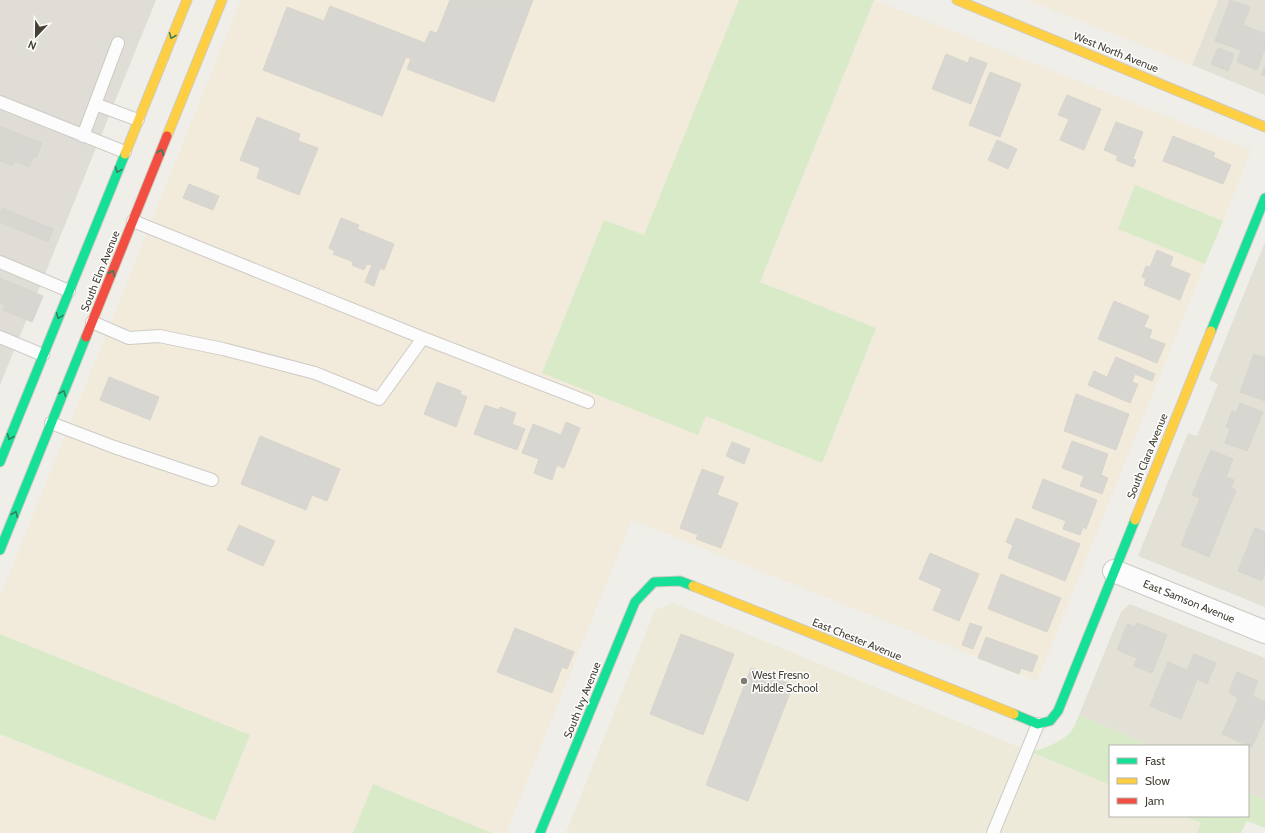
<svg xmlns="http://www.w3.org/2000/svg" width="1265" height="833" font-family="Cabin,sans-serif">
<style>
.residential{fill:#e3e0d5}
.commercial{fill:#f2ebdb}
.industrial{fill:#dfddd6}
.education{fill:#edeada}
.green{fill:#d8eac8}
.building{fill:#d8d6d0;stroke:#d7d5ce}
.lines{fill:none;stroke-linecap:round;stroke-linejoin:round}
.lane-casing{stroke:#cdcbc6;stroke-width:14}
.street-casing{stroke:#cdcbc6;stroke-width:24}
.fast-casing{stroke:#cecbbf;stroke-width:11}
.slow-casing{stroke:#cecbbf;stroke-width:11}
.jam-casing{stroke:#cecbbf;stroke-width:11}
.lane{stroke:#fdfcfc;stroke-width:12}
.street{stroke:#fdfcfc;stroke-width:22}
.fast{stroke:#16e098;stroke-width:9}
.slow{stroke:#ffcf43;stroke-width:9}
.jam{stroke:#f24e42;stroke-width:9}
.oneway{stroke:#32805d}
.poi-dot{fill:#807d74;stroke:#fff;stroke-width:1.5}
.labels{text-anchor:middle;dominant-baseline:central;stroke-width:3;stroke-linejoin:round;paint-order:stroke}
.street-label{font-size:11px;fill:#444035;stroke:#fff}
.poi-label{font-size:11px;fill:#444035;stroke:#fff;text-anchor:start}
</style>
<rect width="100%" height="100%" fill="#efeee8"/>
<!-- residential -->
<path class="residential" d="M1218,0h47v95l-73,-30z
M1265,242v365l-127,-51 50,-123 9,3 21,-52 -9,-4z
M1130,604l135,54v142l-17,-7v-47h-101l-13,-7 -55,-24 42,-103z"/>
<!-- commercial -->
<path class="commercial" d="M241,0h498l-95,236 54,199 7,-19 117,47 54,-135 -116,-46 114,-282 377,150 -28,71 -88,-35 -17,43 87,35 -168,417 -405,-161 -126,313h-14l-119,-49 -20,49h-353v-99l215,87 35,-86 -250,-101v-37z
M1028,0h190l-26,65z"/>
<!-- industrial -->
<path class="industrial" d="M0,0h156l-156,385z"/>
<!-- education -->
<path class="education" d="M673,603l437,182v31h74l17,7 -4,10h-631l89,-223z"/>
<!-- green -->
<path class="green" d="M739,0h135l-114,282 116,46 -54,135 -116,-47 -8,19 -156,-62 62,-153 40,15z
M1135,185l88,36 -18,43 -87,-35z
M0,634l250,101 -35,86 -215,-87z
M1079,715l55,24 13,7h-37v39l-79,-33c15,-4 35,-11 43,-25 2,-4 3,-8 5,-12z
M373,784l119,49h-139z
M1248,793l17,7v28l-18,-7 -6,12h-44l4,-10 -17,-7h64z"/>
<!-- building -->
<path class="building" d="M450,0h83l-39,102 -87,-33 4,-10 -5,-2 -24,59 -119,-46 24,-63 37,14 6,-15 95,37 5,-12 7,2z
M1230,0l20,7 -7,18 22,9v14l-8,22 -20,-8 4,-12 -26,-9z
M1218,48l16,6 -6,17 -17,-7z
M946,54l22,9 2,-6 17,6 -16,41 -39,-15z
M1265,66v10l-4,-1z
M990,72l31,12 -21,53 -31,-12z
M1067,95l34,14 -17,41 -24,-10 9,-21 -11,-4z
M257,117l43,17 -2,7 20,7 -19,47 -42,-17 3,-10 -20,-8z
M1116,122l27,10 -10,27 3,1 -3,7 -17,-7 2,-4 -14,-6z
M0,126l42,17 -6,15 -2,-1 -5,10 -14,-6 -2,5 -13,-5z
M1173,136l42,17 -2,4 18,8 -8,19 -60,-23z
M997,140l20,9 -9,20 -20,-9z
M189,184l30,12 -6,14 -30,-12z
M2,208l51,21 -5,13 -48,-20v-9z
M341,218l18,7 -2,4 37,15 -10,26 -4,-2 -6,18 -9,-4 7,-17 -5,-1 -3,6 -12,-5 1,-3 -20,-8 2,-3 -6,-3z
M1157,250l16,7 -3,9 20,8 -10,26 -36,-15 2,-6 -4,-2 4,-11 4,1z
M0,278l43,18 -11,26 -29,-12 2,-5 -5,-2z
M1114,301l35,15 -5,11 8,3 -3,8 16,6 -8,19 -59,-24z
M1254,354l11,4v43l-25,-9z
M1116,357l39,17 -3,7 -17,-7 -3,8 6,2 -8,19 -42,-18 6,-14 13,6z
M109,377l50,20 -9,23 -50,-20z
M437,382l24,9 -1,3 7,3 -11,30 -32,-13z
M1076,394l53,20 -13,36 -52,-19z
M1240,403l23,9 -16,39 -22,-8 5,-14 -4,-2 6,-16 4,2z
M485,405l14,5 1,-3 16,6 -4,11 13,5 -8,21 -43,-16z
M566,422l14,6 -16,40 -7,-3 -5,15 -18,-7 5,-14 -17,-6 11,-29 28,11z
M260,436l80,33 -13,32 -15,-6 -6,15 -65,-26z
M1072,441l36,13 -7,21 7,3 -6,16 -22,-8 4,-10 -22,-8z
M732,442l18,7 -6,15 -18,-8z
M1211,450l22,9 -7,18 8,3 -3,8 5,2 -27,67 -28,-12 19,-47 -8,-3z
M702,469l22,8 -7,18 21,8 -17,45 -25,-9 2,-4 -18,-7z
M1043,479l54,21 -11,29 -3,-2 -3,8 -17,-6 3,-8 -34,-13z
M1016,518l64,26 -15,37 -57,-23 5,-13 -7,-3z
M239,525l36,16 -12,25 -36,-16z
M1255,528l10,4v40l-3,9 -24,-10z
M930,553l49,21 -20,47 -26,-11 9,-21 -23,-10z
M1001,574l60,24 -14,34 -59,-23z
M970,623l12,4 -9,22 -11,-4z
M1137,623l30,12 -15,38 -18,-7 3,-8 -20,-8 10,-26 8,3z
M515,628l59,24 -7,17 -5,-2 -10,26 -55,-21z
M681,634l53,20 -31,81 -53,-21z
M986,637l52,19 -6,16 -11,-4 -2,6 -41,-16z
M1194,654l22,9 -9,21 -10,-5 -16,40 -31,-13 18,-44 19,8z
M751,668l42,17 -45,116 -42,-16z
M1237,672l21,9 -6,15 13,6v16l-13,29 -30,-13 16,-35 -9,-7z"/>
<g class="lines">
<!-- lane casing -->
<g class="lane-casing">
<path id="lane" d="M0,102l125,50
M95,104l43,16
M83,136l35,-93
M133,221l290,117 165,64
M0,262l69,29
M92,322l37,16 30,-2 64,13 92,24 64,26 44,-61
M0,337l43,18
M51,423l63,24 98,33
M993,833l45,-109"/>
</g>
<!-- street casing -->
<g class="street-casing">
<path id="street" d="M1114,571l151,61"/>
</g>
<!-- fast casing -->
<g class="fast-casing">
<path id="fast" d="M1211,331l54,-133
M0,462l125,-308
M0,550l86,-213
M1014,714l24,10 12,-3 8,-10 77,-191
M540,833l95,-231 19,-20 26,-1 13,5"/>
</g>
<!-- slow casing -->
<g class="slow-casing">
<path id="slow" d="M957,0l308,127
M167,136l55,-136
M125,154l62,-154
M1135,520l76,-189
M693,586l321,128"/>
</g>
<!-- jam casing -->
<g class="jam-casing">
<path id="jam" d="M86,337l81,-201"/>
</g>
<!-- lane -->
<use href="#lane" class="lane"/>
<!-- street -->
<use href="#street" class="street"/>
<!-- fast -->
<use href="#fast" class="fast"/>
<!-- slow -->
<use href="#slow" class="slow"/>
<!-- jam -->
<use href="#jam" class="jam"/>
</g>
<!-- one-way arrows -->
<defs><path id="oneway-chevron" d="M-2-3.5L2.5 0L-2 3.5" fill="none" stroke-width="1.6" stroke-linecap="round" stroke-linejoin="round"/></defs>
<g class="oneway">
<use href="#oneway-chevron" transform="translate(172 36) rotate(112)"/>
<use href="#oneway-chevron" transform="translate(161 152) rotate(-68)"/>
<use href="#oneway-chevron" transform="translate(118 170) rotate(112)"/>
<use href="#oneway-chevron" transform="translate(112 273) rotate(-68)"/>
<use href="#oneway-chevron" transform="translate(59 316) rotate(112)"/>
<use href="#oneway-chevron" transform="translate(63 393) rotate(-68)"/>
<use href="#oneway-chevron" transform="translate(10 437) rotate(112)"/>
<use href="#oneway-chevron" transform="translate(15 514) rotate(-68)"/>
</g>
<!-- markers -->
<circle class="poi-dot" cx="744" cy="681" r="4"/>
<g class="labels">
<!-- street labels -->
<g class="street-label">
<text transform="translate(1116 52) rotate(22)">West North Avenue</text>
<text transform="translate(100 271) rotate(-68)">South Elm Avenue</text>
<text transform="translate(1147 456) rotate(-68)">South Clara Avenue</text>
<text transform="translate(1189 601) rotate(22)">East Samson Avenue</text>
<text transform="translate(857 639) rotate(22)">East Chester Avenue</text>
<text transform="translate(582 700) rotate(-68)">South Ivy Avenue</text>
</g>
<!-- poi labels -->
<g class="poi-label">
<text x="752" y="675">West Fresno<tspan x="752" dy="13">Middle School</tspan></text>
</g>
</g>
<!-- legend -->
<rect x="1109" y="745" width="140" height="72" fill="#ffffff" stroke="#b4b3ae"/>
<rect x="1117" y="758" width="20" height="6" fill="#16e098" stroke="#b4b3ae"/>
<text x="1145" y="765" font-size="12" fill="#444035">Fast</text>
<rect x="1117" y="778" width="20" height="6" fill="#ffcf43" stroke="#b4b3ae"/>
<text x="1145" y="785" font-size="12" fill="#444035">Slow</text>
<rect x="1117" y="798" width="20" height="6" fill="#f24e42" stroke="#b4b3ae"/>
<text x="1145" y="805" font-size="12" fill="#444035">Jam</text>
<!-- north arrow -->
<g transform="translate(36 36) rotate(202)" stroke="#ffffff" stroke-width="3" paint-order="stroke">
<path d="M0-3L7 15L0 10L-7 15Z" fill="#444035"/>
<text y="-6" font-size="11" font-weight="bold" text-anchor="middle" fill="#444035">N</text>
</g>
</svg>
